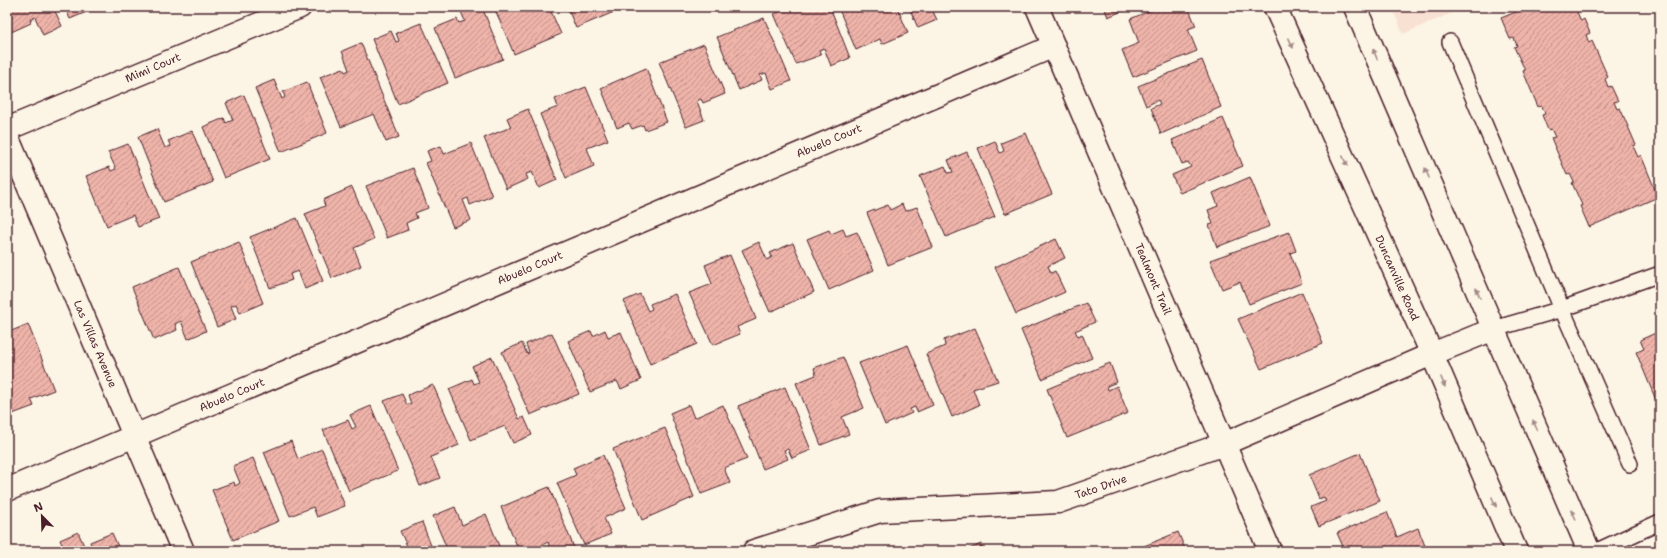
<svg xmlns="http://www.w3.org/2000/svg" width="1667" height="558" font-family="'Shantell Sans',sans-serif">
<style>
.built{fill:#f8e1d3}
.building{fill:url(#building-hatch);stroke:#4a1f2b}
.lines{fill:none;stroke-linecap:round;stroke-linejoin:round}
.lane-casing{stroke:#4a1f2b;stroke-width:18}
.street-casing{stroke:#4a1f2b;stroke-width:25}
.secondary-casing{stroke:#4a1f2b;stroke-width:25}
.lane{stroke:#fcf5e5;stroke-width:15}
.street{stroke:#fcf5e5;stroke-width:22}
.secondary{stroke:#fcf5e5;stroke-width:22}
.oneway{fill:#a38a88}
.labels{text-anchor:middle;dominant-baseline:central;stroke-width:3.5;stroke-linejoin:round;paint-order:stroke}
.street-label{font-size:11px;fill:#4a1f2b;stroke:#fcf5e5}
</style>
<defs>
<pattern id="building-hatch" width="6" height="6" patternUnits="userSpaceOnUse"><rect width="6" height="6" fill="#eeb3a9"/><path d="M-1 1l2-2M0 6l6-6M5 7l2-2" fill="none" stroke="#c3918a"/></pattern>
</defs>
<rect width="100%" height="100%" fill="#fcf5e5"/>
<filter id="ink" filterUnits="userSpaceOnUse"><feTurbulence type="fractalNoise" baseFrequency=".025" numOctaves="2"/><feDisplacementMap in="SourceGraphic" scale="8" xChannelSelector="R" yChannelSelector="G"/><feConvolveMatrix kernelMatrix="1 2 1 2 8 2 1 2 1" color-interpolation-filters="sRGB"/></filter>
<g filter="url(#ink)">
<!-- built -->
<path class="built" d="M1392,7h74l-63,27z"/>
<!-- building -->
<path class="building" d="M7,7h46l9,19 -19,9 -8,-18 -5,3 1,3 -22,10z
M65,7h30l1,1 -26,11z
M459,7h23l21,52 -48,19 -20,-50 22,-9 2,4 6,-2z
M494,7h55l12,27 -47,20z
M567,7h53l1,2 -45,19z
M790,7h40l20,51 -19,8 -7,-18 -5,2 2,5 -25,9 -22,-50z
M838,7h59l11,26 -26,11 -2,-5 -24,11z
M909,7h22l6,13 -19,8z
M1104,7h28l-24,10z
M1159,7h29l8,19 -8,3 9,22 -64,26 -11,-27 17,-7 -9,-24z
M1528,7h51l1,3 -3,2 4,9 3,-2 6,14 -4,2 3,8 3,-2 16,36 -3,2 3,8 3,-1 7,15 -4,1 3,7 3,-1 16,37 -3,1 5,11 3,-2 17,42 -69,30 -9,-21 2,-1 -10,-22 2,-1 -4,-8 -3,1 -16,-37 4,-1 -4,-8 -3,1 -6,-15 3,-1 -3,-8 -4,1 -15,-36 2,-1 -11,-23 3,-1 -3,-8 -4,1 -9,-21z
M764,18l27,63 -19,8 -6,-16 -6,2 2,5 -23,10 -22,-53z
M421,23l27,60 -50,21 -26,-65 19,-8 5,11 3,-1 -3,-8z
M361,43l38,94 -13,5 -12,-28 -33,13 -21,-50 23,-9 2,4 4,-2 -7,-19z
M704,44l21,50 -22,9 -2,-4 -4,2 7,19 -18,7 -27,-65z
M1202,60l19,47 -60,27 -10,-26 9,-4 -2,-4 -12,6 -8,-20z
M646,68l21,54 -22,8 -2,-5 -11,4 -3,-6 -12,5 -16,-40z
M274,80l8,19 3,-2 -2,-5 24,-10 20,51 -46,19 -26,-64z
M586,87l22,53 -21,8 7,18 -28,12 -26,-64 18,-7 -3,-8z
M244,95l26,64 -46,19 -21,-51 21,-9 2,5 7,-3 -7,-17z
M528,109l29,71 -18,8 -7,-16 -6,2 2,5 -22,10 -22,-51 27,-11 -4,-9z
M1223,118l20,48 -63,27 -8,-18 19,-8 -3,-5 -6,2 -10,-24z
M157,129l8,19 6,-2 -3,-5 24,-10 21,51 -49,20 -26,-65z
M1026,133l26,61 -47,20 -27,-66 17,-7 5,12 4,-2 -3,-8z
M471,143l21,53 -22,9 -2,-7 -5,2 8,20 -18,7 -27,-64 5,-2 -4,-10 14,-5 3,8z
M128,144l31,75 -21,8 -5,-12 -26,11 -21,-50 23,-9 2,4 5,-2 -8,-17z
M967,152l28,65 -49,20 -26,-61 25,-10 3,7 5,-1 -5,-12z
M413,168l15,40 -13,5 2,5 -11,5 2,7 -21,8 -21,-52z
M1250,177l20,49 -53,21 -8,-22 4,-1 -5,-14 10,-4 -5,-13z
M352,187l22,52 -20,9 7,18 -29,12 -27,-64 20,-8 -2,-6z
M902,204l3,7 12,-4 16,40 -45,18 -21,-52 21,-8 2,5z
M297,218l26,63 -18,8 -7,-18 -8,3 2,6 -22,8 -20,-51z
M843,229l3,7 11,-4 17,38 -45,20 -22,-51 22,-9 2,4z
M1289,232l7,19 -6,2 12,30 -53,21 -9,-22 -18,7 -12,-29z
M1056,239l9,19 -17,8 3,7 4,-2 10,21 -49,22 -21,-47z
M239,242l24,61 -23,10 -4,-9 -5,2 5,13 -19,8 -26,-65z
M759,242l8,18 5,-3 -2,-4 23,-10 21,49 -44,20 -28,-62z
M730,255l26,64 -19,8 3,7 -27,11 -24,-52 23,-9 -7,-19z
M179,267l27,64 -18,8 -7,-18 -6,3 2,6 -23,10 -22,-53z
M1302,292l21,51 -62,26 -23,-50z
M640,294l8,17 4,-2 -2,-5 25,-10 22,50 -47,20 -26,-63z
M1086,303l9,19 -20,9 3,5 4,-2 10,24 -50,21 -21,-49z
M28,324l26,66 -23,9 3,7 -27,10v-83z
M975,328l23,53 -25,8 6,16 -27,12 -26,-63 19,-8 -1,-6z
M605,330l3,7 13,-5 20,48 -20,9 -4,-8 -27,11 -22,-51 23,-10 2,5z
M1660,331v73l-2,1 -22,-53 8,-3 -4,-9z
M552,333l27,61 -49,21 -28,-63 20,-9 5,11 2,-1 -3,-9z
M908,345l25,60 -16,7 -2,-5 -5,2 2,4 -27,12 -26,-62z
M492,357l27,62 5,-2 8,18 -19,8 -8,-17 -34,14 -22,-51 23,-10 2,5 5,-2 -7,-16z
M843,357l21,51 -22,9 7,17 -28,11 -25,-62 20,-8 -2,-7z
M1110,363l7,19 -10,4 1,4 9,-4 11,27 -61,25 -20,-49z
M433,385l26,60 -28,12 9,21 -20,8 -36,-85 18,-7 5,11 4,-1 -3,-9z
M785,387l26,63 -19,8 -4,-9 -4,1 4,9 -25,10 -25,-63z
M689,405l5,13 29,-13 24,54 -23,9 6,15 -29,11 -31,-81z
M371,406l27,65 -49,20 -26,-61 25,-10 4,9 4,-2 -6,-12z
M665,428l29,69 -52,23 -29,-71z
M291,441l7,18 24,-10 23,57 -28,11 -4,-10 -23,9 -26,-64z
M1360,453l20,48 -61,25 -8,-19 15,-6 -2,-4 -5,2 -10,-24z
M603,455l23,53 -22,10 7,16 -27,11 -27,-62 19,-8 -3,-7z
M253,458l26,63 -46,19 -21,-50 22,-8 1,4 5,-3 -7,-17z
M549,487l26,63 -24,1 -3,-9 -6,3 2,5 -2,1h-23l-18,-44z
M455,507l7,18 24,-11 15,37h-53l-15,-35z
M1387,512l10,25 21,-9 9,23h-82l-8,-18z
M422,522l11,29h-38l12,-5 -7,-15z
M78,532l8,18 6,-2 -2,-6 22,-9 8,18h-55l-5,-11z
M1178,532l8,19h-54z
M981,544l2,7h-18z"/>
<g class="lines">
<!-- lane casing -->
<g class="lane-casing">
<path id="lane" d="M1450,42l112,267 68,155
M1494,329l68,-20 98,-35
M1597,551l63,-29"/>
</g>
<!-- street casing -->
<g class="street-casing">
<path id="street" d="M1037,7l233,544
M7,129l293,-122
M7,136l176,415
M7,490l1047,-444
M754,551l126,-40 178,-9 166,-58 208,-90"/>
</g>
<!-- secondary casing -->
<g class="secondary-casing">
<path id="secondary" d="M1275,7l157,347 84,197
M1355,7l234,544
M1432,354l62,-25"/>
</g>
<!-- lane -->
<use href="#lane" class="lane"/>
<!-- street -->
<use href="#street" class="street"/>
<!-- secondary -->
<use href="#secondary" class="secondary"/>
</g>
<!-- one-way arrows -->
<defs><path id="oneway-solid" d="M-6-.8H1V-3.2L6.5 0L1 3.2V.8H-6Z"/></defs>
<g class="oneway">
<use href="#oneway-solid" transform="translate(1291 43) rotate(66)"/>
<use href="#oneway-solid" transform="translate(1375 54) rotate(-113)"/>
<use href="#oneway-solid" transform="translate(1345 161) rotate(66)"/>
<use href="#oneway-solid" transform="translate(1427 173) rotate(-113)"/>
<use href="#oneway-solid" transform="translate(1478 293) rotate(-113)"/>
<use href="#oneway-solid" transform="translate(1443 382) rotate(67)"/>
<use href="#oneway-solid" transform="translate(1535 425) rotate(-113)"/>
<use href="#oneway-solid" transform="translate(1494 502) rotate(67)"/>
<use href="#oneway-solid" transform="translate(1574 515) rotate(-113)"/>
</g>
</g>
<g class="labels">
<!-- street labels -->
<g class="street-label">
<text transform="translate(153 68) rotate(-23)">Mimi Court</text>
<text transform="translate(829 141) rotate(-23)">Abuelo Court</text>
<text transform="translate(530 268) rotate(-23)">Abuelo Court</text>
<text transform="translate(1397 278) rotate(66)">Duncanville Road</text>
<text transform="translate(1153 279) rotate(67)">Tealmont Trail</text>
<text transform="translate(95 344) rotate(67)">Las Villas Avenue</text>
<text transform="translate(232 395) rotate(-23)">Abuelo Court</text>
<text transform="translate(1101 487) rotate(-19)">Tato Drive</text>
</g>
</g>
<!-- margin -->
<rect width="1667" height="558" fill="none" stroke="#fcf5e5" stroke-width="24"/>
<rect x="12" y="12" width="1643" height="534" fill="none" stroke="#4a1f2b" stroke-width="1.5" filter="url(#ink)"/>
<!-- north arrow -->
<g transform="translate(42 516) rotate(337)" stroke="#fcf5e5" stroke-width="3" paint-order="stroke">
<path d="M0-3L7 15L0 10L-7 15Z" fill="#4a1f2b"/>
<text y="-6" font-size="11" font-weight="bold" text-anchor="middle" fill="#4a1f2b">N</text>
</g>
</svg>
